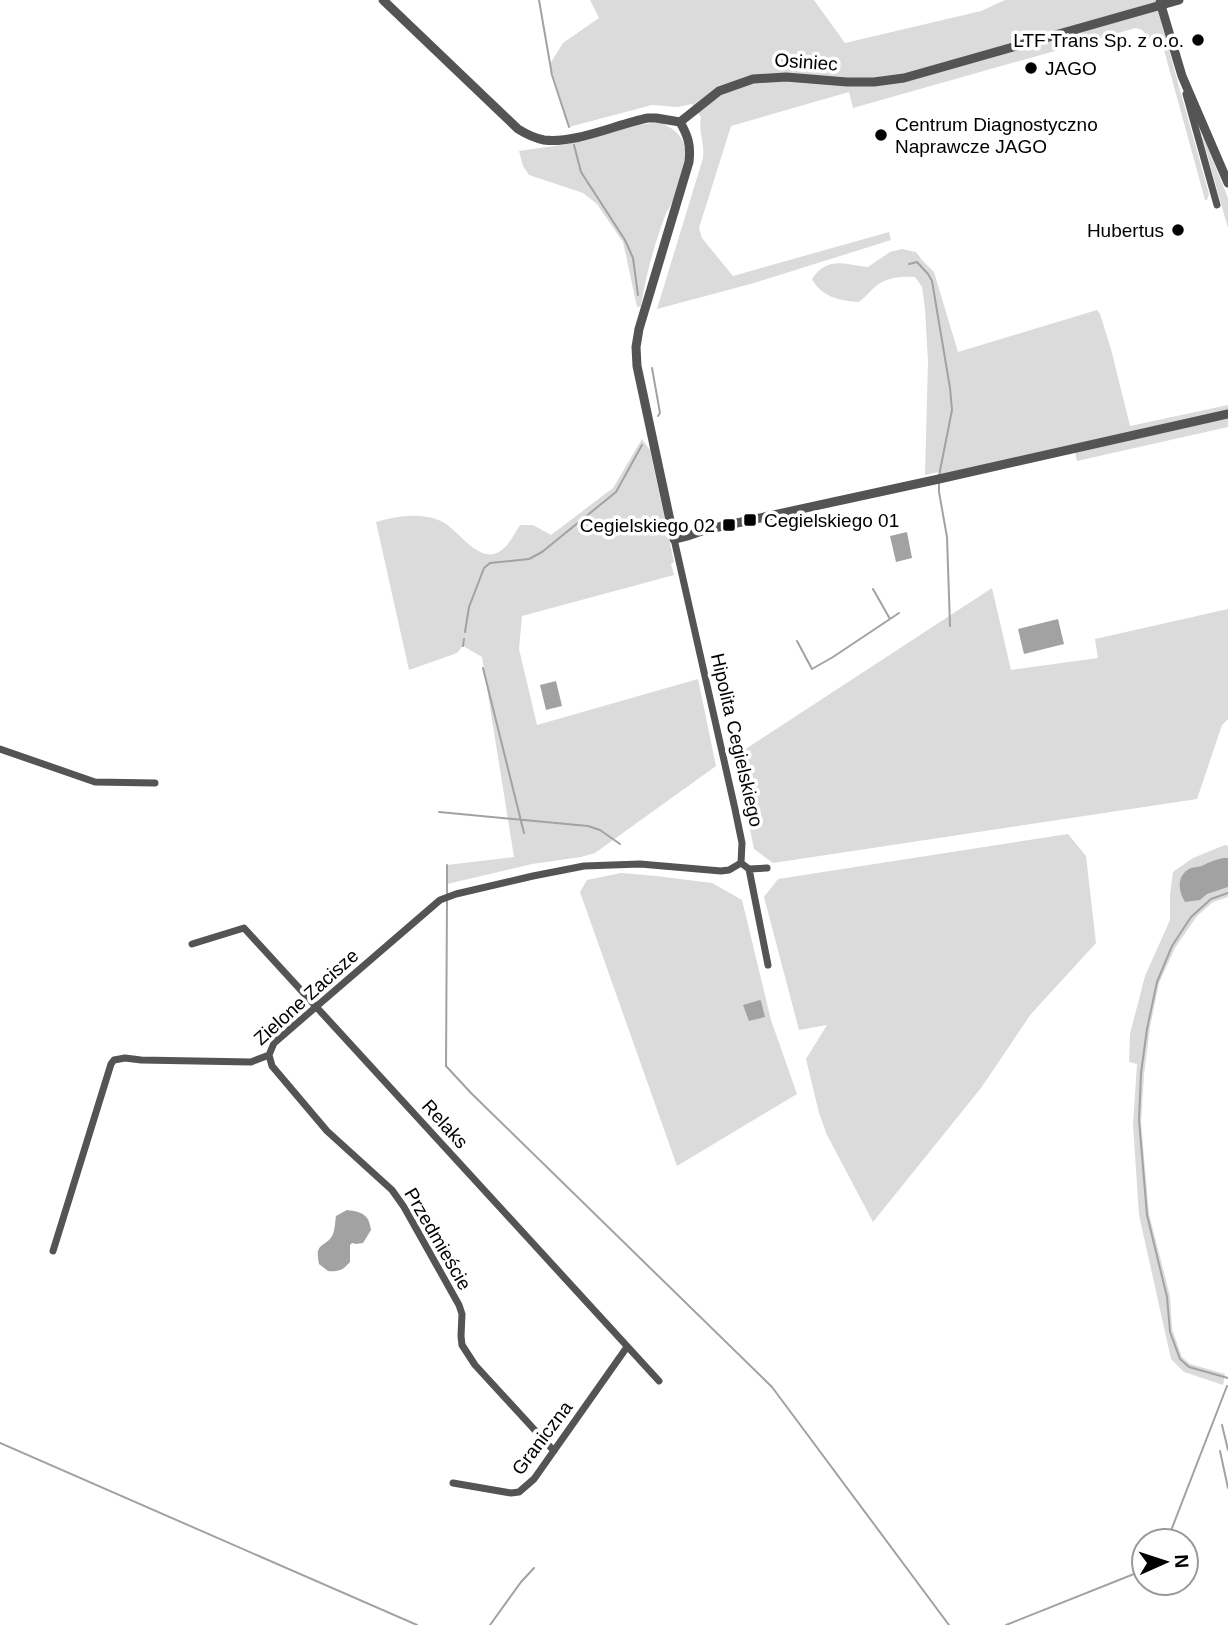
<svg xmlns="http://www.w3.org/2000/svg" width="1228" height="1625" font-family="Helvetica,sans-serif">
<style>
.green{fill:#dbdbdb}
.water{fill:#a2a2a2}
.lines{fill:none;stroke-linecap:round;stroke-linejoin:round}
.stream{stroke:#a2a2a2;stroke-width:2}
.minor{stroke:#545454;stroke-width:7}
.tertiary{stroke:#545454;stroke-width:9}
.poi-dot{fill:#000;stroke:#fff;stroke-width:2.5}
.labels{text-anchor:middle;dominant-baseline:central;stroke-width:7;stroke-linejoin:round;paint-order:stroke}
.poi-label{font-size:19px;fill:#000;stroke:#fff;text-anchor:end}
.street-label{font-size:19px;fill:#000;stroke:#fff}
</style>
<rect width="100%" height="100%" fill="#fff"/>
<!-- green -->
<path class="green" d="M590,0h224l31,43 136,-32 24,-11h150l54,194 -2,6h-2l-44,-161 -10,1 -9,-10 -6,-2 -283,80 -4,-16 -118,34 -32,102 3,10 31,38 156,-44 2,8 -137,43 -97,26 46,-151c2,-15 -5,-27 -2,-41l-9,-13 -14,3 -26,-2 -83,22 -19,-63 13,-21 36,-25z
M660,122c13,7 23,12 25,27 2,12 -5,36 -10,48 -3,6 -7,12 -10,19 -10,27 -20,61 -24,90l-4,1 -14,-65 -26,-38 -14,-11 -54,-18 -6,-9 -4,-15 49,-7 70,-19z
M1202,137l2,1 24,60v30z
M902,249l14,3 6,8 12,12 24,80 139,-42 3,4 11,35 19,77 98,-21v6l-289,65v-4l-14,3 3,-113 -3,-53 -3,-22 -7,-10c-13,-1 -28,0 -39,9 -6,5 -11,12 -17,16 -18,-1 -38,-5 -47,-23 15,-23 33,-15 56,-12l22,-15z
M1228,418v9l-151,34 -2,-9z
M642,439l8,11 24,112 -3,2 3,11 -152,41 -3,33 18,76 161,-46 18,87 -121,87 -14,4 -49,7 -85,20v-19l67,-8 -32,-200 -19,-11 -6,7 -48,17 -33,-148c21,-6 44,-10 65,-1 18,8 40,49 63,27 7,-6 11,-16 16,-23h13l18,10 62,-47z
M992,588l19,82 87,-12 -3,-19 133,-30v110l-6,6 -25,74 -424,64 -19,-14 -19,-93z
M1068,834l18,22 10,87 -65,71 -50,74 -108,134 -46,-87 -8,-22 -13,-54 21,-34 -28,5 -35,-133 14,-18z
M1225,845l3,1v51l-15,5 -16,14 -22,32 -16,35 -9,44 -6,48 -3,47 8,92 21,82 2,33 10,28 8,7 35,10 -2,11 -39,-13 -13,-13 -32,-144 -6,-90 4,-61 -8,-2 1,-28 15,-58 25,-56v-26l3,-22 20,-14z
M621,873l35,3 56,7 30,17 29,120 26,74 -120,72 -97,-274 7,-12z"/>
<!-- water -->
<path class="water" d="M907,532l5,26 -16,4 -6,-26z
M1058,619l6,25 -40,10 -6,-25z
M556,681l6,25 -16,4 -6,-25z
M1223,858h5v29l-21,7 -7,6 -15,2c-7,-11 -9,-27 6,-34 3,-1 8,-1 11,-2 7,-4 13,-6 21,-8z
M760,1000l1,1 4,16 -16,4 -6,-16z
M347,1210c16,2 22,5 24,20l-8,13 -7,1 -4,-1 -2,2v17c-7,8 -11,10 -22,9l-9,-7c-5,-24 7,-15 14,-30 2,-5 2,-12 3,-18z"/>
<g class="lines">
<!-- stream -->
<path class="stream" d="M539,0l13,75 17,52
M574,145l7,27 44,68 8,18 5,37
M909,264l8,-2 11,12 4,7 18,107 2,22 -13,66
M652,368l8,45 -2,3
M939,481v11l8,45 3,89
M873,589l17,30
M465,632l4,-25 15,-39 6,-5 39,-4 13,-7 74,-60 26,-47
M797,641l15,28 21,-12 66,-44
M463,646l1,-7
M483,668l41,165
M439,812l149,14 12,4 20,14
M447,865v30
M1228,893l-17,6 -20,18 -19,29 -15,36 -10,47 -6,44 -2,47 8,95 20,82 3,35 10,27 9,8 39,11
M447,901l-1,165 25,27 301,294 177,238
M1222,1425l6,25
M0,1443l417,182
M1220,1451l8,37
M1167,1541l60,-155
M490,1625l31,-43 13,-14
M1006,1625l138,-55"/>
<!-- minor -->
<path class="minor" d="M1186,94l31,111
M0,749l95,33 60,1
M741,863l8,6 19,96
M749,869l18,-1
M192,944l52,-16 415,453
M269,1055l3,11 55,65 65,59 12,17 55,98 3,9 -1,22 1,9 13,20 79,86
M53,1251l58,-187 3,-4 11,-2 16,2 110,2 18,-7 5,-12 166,-143 16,-6 77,-18 51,-10 56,-2 81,7 8,-1 12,-7 1,-20 -7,-34 -61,-270
M453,1483l58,10 8,-1 15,-13 93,-132"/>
<!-- tertiary -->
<path class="tertiary" d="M383,0l135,129c8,5 16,9 26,11 31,4 73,-16 104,-22h8l24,4 39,-31 34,-12 33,-2 61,5h27l30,-4 275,-78
M1160,2l22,74 46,107
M680,122c8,14 11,23 9,40l-50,167 -3,18 1,19 37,173c12,-1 23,-7 35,-10l230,-50 289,-65"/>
</g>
<!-- markers -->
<g class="poi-dot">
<circle cx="1198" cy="40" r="7"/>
<circle cx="1031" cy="68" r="7"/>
<circle cx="881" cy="135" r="7"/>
<circle cx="1178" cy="230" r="7"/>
<rect x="743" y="513" width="14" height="14" rx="3.5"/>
<rect x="722" y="518" width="14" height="14" rx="3.5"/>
</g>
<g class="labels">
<!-- poi labels -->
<g class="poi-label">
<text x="1184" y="40">LTF Trans Sp. z o.o.</text>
<text x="1045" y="68" text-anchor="start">JAGO</text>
<text x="895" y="124" text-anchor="start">Centrum Diagnostyczno<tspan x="895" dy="22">Naprawcze JAGO</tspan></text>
<text x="1164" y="230">Hubertus</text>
<text x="764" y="520" text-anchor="start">Cegielskiego 01</text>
<text x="715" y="525">Cegielskiego 02</text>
</g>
<!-- street labels -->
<g class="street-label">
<text transform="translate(806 62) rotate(4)">Osiniec</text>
<text transform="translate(737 740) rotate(77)">Hipolita Cegielskiego</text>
<text transform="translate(306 997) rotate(-42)">Zielone Zacisze</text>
<text transform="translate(445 1124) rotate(48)">Relaks</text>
<text transform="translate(438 1239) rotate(60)">Przedmieście</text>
<text transform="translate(542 1438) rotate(-53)">Graniczna</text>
</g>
</g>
<!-- north arrow -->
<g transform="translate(1165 1562) rotate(87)"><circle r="33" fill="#ffffff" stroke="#999999" stroke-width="2"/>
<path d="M0-5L12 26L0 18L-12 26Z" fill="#000000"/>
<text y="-10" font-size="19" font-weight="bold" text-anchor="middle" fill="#000000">N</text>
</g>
</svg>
